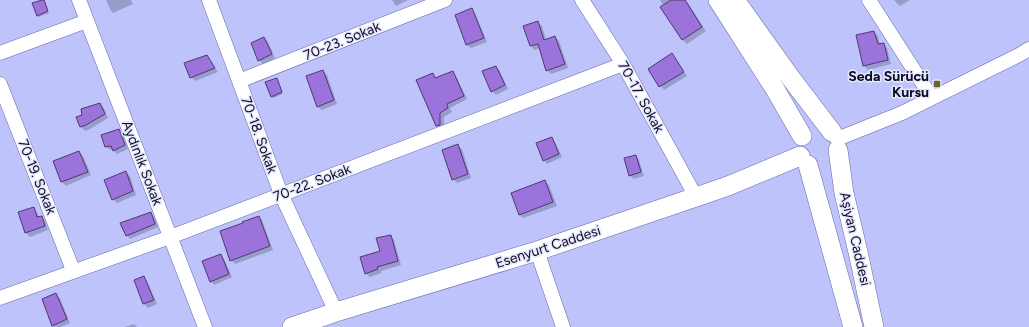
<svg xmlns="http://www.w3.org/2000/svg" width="1029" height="327" font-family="Figtree,sans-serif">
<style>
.shadow{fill:#0003}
.building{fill:#9c73db;stroke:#4f3872}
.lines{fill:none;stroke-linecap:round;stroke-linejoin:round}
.street-casing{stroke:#6568a7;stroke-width:15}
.secondary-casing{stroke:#6568a7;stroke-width:20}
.street{stroke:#fff;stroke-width:14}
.secondary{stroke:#fff;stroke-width:19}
.poi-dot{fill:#6b6330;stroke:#e5e7fd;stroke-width:1.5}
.labels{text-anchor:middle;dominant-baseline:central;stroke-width:3;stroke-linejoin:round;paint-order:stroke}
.street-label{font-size:14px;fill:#0c0b24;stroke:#e5e7fd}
.poi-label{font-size:14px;font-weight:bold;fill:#0c0b24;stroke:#e5e7fd;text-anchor:end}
</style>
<rect width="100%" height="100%" fill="#bec3fb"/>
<!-- shadow -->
<path class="shadow" d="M43,0l6,13 -10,4 -2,-1z
M106,0h25l2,4 -20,9 -3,-4z
M392,0h16l-12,6z
M660,0h26l20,31 -19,13 -4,-4z
M894,0h16l-10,6z
M472,9l3,4 12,29 -16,6 -4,-3 -11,-30z
M538,23l4,3 4,14 9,-3 4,4 9,27 -17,6 -4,-4 -7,-22 -6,2 -3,-4z
M874,32l4,4 2,8h3l4,4 4,16 -23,6 -4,-4 -7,-31z
M264,38l4,4 7,16 -12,6 -4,-4z
M672,55l15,21 -23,14 -15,-21z
M206,56l12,16 -23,9 -4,-4z
M496,67l4,4 8,18 -12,6 -4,-4z
M323,71l4,4 10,29 -15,6 -4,-3 -10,-31z
M453,72l3,4 11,23 -17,9 2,4 -8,5v11l-4,2 -3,-4 -20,-46 15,-6 4,4z
M277,79l6,15 -10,4 -1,-1z
M100,104l4,4 4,10 -18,11 -5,2 -4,-4 -3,-9 5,-2z
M118,130l4,4 6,15 -11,5 -4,-5 -3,1 -4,-4z
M551,139l4,3 7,15 -15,7 -3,-4z
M458,146l4,3 9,29 -14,5 -4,-4z
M79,152l4,4 8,19 -25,11 -4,-4 -8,-20z
M635,156l4,4 5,16 -10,3 -4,-4z
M126,173l4,3 6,19 -19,8 -4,-4z
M545,182l4,3 8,21 -34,12 -4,-4z
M34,208l3,4 2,5h3l3,4 3,9 -18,7 -4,-4 -7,-21z
M150,213l4,4 4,10 -28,12 -3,-4z
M259,217l3,3 11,30 -38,14 -4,-4z
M390,236l4,4 7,25 -20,6v2l-11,4 -4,-4z
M220,255l4,4 8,18 -18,8 -3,-4z
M144,277l3,4 10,23 -9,4 -4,-4 -9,-24z
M56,295l4,3 10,25 -9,4h-7l-2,-2z
M134,324l3,3h-13z"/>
<!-- building -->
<path class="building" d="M42,0h2l4,11 -11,5 -5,-13z
M671,0h14l17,27 -20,13 -22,-33z
M472,8l12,30 -18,7 -11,-30z
M538,21l6,19 11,-4 10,28 -19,7 -8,-27 -8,2 -7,-20z
M874,31l4,13 6,-1 4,17 -25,6 -7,-31z
M264,37l8,17 -14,7 -7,-18z
M672,53l12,19 -25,15 -11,-18z
M207,55l8,13 -25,10 -6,-15z
M496,66l9,19 -14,7 -9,-21z
M323,70l11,30 -17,7 -11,-31z
M453,71l11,25 -17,8 1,4 -8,5v12l-4,1 -20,-46 17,-7 2,5z
M277,78l5,14 -11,5 -6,-15z
M100,103l5,11 -19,11 -6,2 -4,-10 6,-2 -1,-6z
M119,129l6,16 -12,6 -2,-5 -6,1 -4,-12z
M552,137l7,17 -16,7 -7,-18z
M458,144l10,30 -16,6 -10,-30z
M79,151l9,21 -27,10 -8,-21z
M636,155l5,17 -12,4 -5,-18z
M126,171l7,20 -21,9 -8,-20z
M545,180l8,22 -34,13 -8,-22z
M34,207l3,10 5,-1 3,10 -20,7 -7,-21z
M151,212l4,12 -29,12 -6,-13z
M259,216l11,30 -40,15 -10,-30 23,-8 -1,-1z
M391,235l7,26 -21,6 1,2 -13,5 -5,-17 20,-6 -4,-13z
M221,254l8,20 -19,8 -8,-21z
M144,276l10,24 -11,4 -9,-24z
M56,293l11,26 -15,7 -10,-27z"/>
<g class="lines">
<!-- street casing -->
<g class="street-casing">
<path id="street" d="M79,0l126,327
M209,0l72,194 55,118
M582,0l41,64 73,133
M869,0l63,98
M0,53l87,-32
M239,81l206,-81
M0,84l73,186
M837,139l65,-26 117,-58 10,-6
M537,251l26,76
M0,298l170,-61 453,-173"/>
</g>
<!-- secondary casing -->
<g class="secondary-casing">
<path id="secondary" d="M718,0l57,89 27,47
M735,0l58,81 39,51
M838,150l6,43 14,59 16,75
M808,165l45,162
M292,327l44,-15 201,-61 159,-54 32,-11 72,-30"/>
</g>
<!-- street -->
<use href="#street" class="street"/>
<!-- secondary -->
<use href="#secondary" class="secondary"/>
</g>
<!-- markers -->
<rect class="poi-dot" x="933" y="80" width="8" height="8" rx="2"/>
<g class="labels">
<!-- street labels -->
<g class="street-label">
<text transform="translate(342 41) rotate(-22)">70-23. Sokak</text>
<text transform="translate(641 97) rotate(61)">70-17. Sokak</text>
<text transform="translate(259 135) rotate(70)">70-18. Sokak</text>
<text transform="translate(142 163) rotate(69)">Aydınlık Sokak</text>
<text transform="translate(37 177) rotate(68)">70-19. Sokak</text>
<text transform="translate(312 183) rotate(-21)">70-22. Sokak</text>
<text transform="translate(855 239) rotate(77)">Aşiyan Caddesi</text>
<text transform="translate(548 247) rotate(-18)">Esenyurt Caddesi</text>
</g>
<!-- poi labels -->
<g class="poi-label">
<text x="929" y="76">Seda Sürücü<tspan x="929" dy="16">Kursu</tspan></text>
</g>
</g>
</svg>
